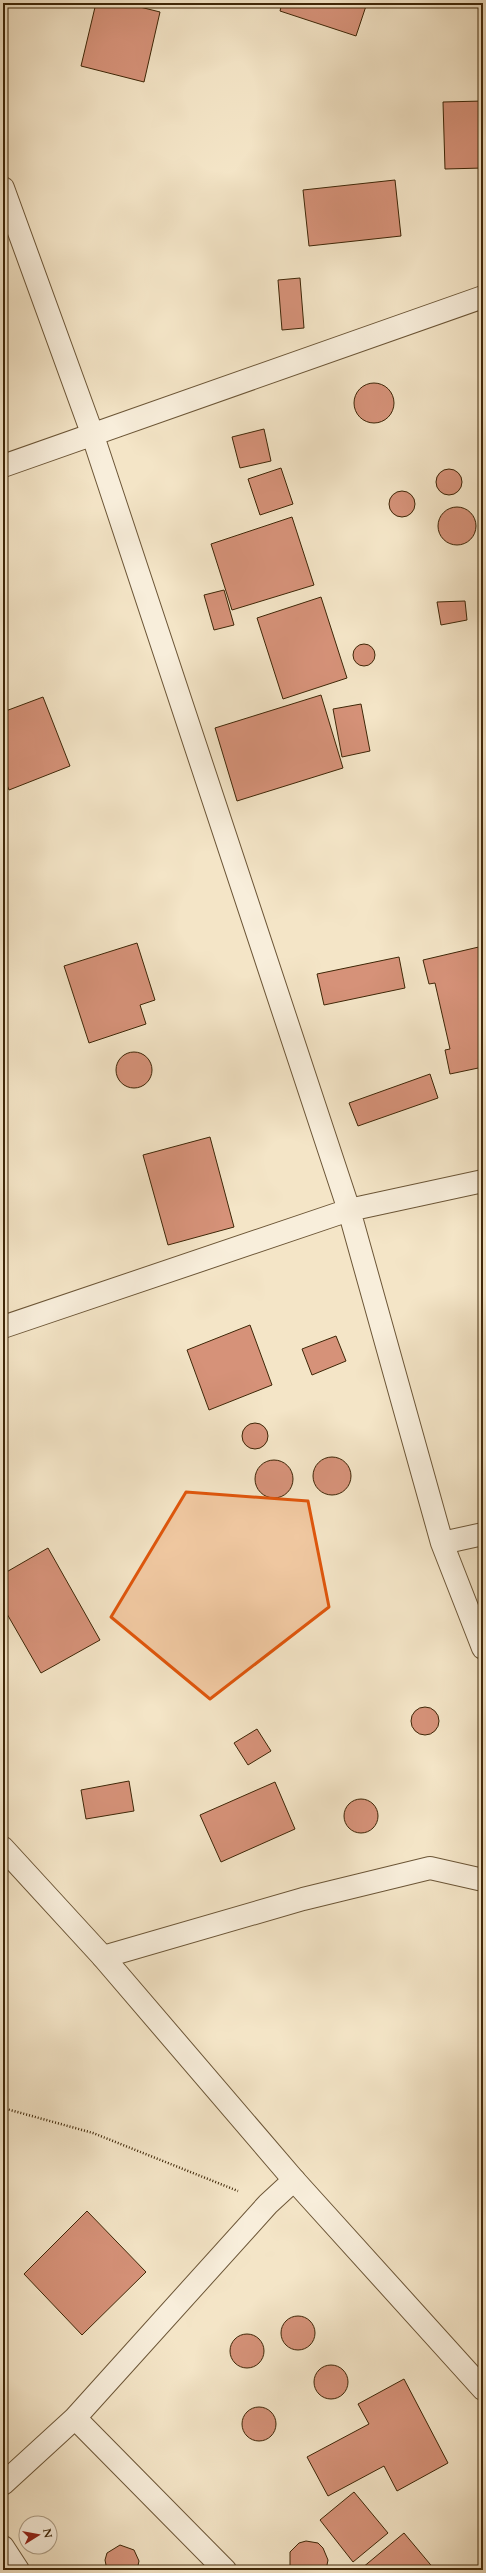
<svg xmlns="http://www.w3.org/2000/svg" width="486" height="2573" font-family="Cardo,serif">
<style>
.building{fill:#d69279;stroke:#3e2607}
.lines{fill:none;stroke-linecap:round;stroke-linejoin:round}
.minor-casing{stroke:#6c5637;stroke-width:24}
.tertiary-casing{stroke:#6c5637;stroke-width:24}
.path{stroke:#3e2607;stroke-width:2.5;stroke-dasharray:1 2;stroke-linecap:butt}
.minor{stroke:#f8eedb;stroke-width:22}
.tertiary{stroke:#f8eedb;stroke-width:22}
.marked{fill:#e0560c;fill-opacity:0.2;stroke:#e0560c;stroke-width:3;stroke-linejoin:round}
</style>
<rect width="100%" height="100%" fill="#f4e5c7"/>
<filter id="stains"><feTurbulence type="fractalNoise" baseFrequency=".005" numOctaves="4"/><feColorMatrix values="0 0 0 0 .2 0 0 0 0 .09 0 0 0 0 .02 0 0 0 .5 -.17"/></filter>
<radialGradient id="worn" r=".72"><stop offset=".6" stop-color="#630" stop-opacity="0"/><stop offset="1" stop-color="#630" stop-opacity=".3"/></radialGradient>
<!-- building -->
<path class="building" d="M96,3h28l36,9 -16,70 -63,-16z
M282,3h85l-11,33 -76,-25z
M483,101v67l-38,1 -2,-67z
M395,180l6,56 -92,10 -6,-56z
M300,278l4,50 -22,2 -4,-50z
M354 403a20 20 0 1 1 40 0a20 20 0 1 1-40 0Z
M264,429l7,32 -31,7 -8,-31z
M281,468l12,36 -33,11 -12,-36z
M436 482a13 13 0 1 1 26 0a13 13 0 1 1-26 0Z
M389 504a13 13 0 1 1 26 0a13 13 0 1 1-26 0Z
M438 526a19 19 0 1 1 38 0a19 19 0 1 1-38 0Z
M292,517l22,68 -82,25 -21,-66z
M224,590l10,35 -20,5 -10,-35z
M321,597l26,81 -64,21 -26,-81z
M465,601l2,19 -26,5 -4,-23z
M353 655a11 11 0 1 1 22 0a11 11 0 1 1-22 0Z
M321,695l22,73 -106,33 -22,-73z
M43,697l27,69 -61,24 -6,-15v-63z
M361,704l9,47 -28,6 -9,-48z
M137,943l18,57 -15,5 6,19 -57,19 -25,-77z
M483,946v121l-33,7 -5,-24 5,-1 -15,-66 -6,1 -6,-24z
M399,957l6,31 -81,17 -7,-31z
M116 1070a18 18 0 1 1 36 0a18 18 0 1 1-36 0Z
M430,1074l8,24 -80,28 -9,-23z
M210,1137l24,90 -66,18 -25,-90z
M250,1325l22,60 -63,25 -22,-60z
M336,1336l10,25 -34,14 -10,-26z
M242 1436a13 13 0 1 1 26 0a13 13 0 1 1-26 0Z
M313 1476a19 19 0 1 1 38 0a19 19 0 1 1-38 0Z
M255 1479a19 19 0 1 1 38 0a19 19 0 1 1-38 0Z
M48,1548l52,92 -59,33 -38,-66v-33z
M411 1721a14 14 0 1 1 28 0a14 14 0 1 1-28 0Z
M257,1729l14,22 -23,14 -14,-22z
M129,1781l5,30 -48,8 -5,-29z
M275,1782l20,47 -74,33 -21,-47z
M344 1816a17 17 0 1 1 34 0a17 17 0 1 1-34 0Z
M87,2211l59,61 -64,63 -58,-61z
M281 2333a17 17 0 1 1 34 0a17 17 0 1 1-34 0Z
M230 2351a17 17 0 1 1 34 0a17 17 0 1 1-34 0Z
M314 2382a17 17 0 1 1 34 0a17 17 0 1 1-34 0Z
M404,2379l44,84 -51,28 -13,-25 -56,30 -21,-39 62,-33 -11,-20z
M242 2424a17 17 0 1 1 34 0a17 17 0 1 1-34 0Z
M354,2492l34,41 -35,29 -33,-42z
M404,2533l31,37h-71l-2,-2z
M306,2541l12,2 5,5 5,12 -2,10h-36v-18l9,-9z
M120,2545l14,5 5,11 -2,9h-30l-2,-10 2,-7z"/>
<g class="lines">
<!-- minor casing -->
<g class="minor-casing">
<path id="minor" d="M3,188l89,245 257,777 93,333 41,105
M3,466l480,-169
M3,1327l346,-117 134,-29
M442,1543l41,-9
M103,1957l200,-58 127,-31 53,12
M75,2418l150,152
M3,2484l72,-66 193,-214 26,-24
M3,2547l15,23"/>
</g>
<!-- tertiary casing -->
<g class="tertiary-casing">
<path id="tertiary" d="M3,1848l100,109 191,223 189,209"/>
</g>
<!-- path -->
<path class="path" d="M3,2108l90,25 145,58"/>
<!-- minor -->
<use href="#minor" class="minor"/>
<!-- tertiary -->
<use href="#tertiary" class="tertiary"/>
</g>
<!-- marked area -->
<path class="marked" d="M186,1492l122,9 21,106 -119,92 -99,-82z"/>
<!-- margin -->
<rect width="486" height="2573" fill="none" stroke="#f4e5c7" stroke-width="16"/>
<rect x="4" y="4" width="478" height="2565" fill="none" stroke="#3e2607" stroke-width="2"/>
<rect x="8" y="8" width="470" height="2557" fill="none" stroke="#3e2607"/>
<!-- north arrow -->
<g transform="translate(38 2535) rotate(79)"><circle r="19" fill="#f8eedb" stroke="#ae9e86"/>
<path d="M0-3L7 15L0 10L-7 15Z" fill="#8f2418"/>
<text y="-6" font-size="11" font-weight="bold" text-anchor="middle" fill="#3e2607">N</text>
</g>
<rect width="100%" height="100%" filter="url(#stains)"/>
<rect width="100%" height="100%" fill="url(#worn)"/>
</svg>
